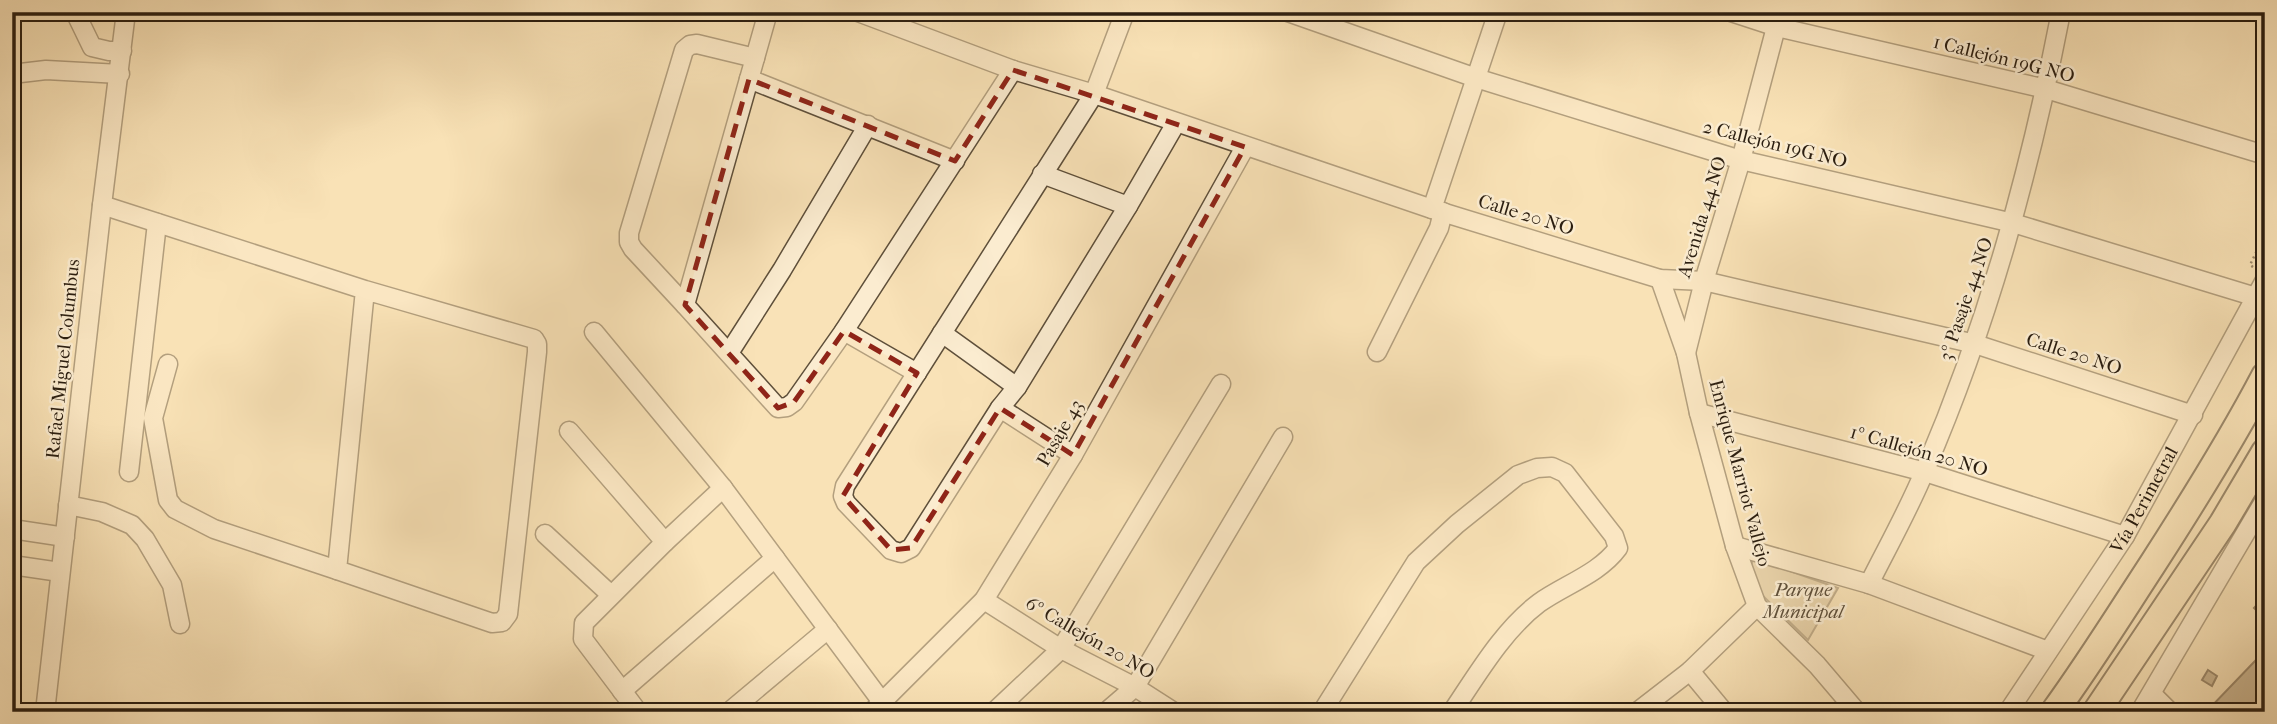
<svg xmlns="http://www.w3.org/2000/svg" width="2277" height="724" font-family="'IM FELL French Canon',serif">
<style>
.green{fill:#d6c19b;stroke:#807056;stroke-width:2}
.building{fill:#968467;stroke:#2b1e10;stroke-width:2}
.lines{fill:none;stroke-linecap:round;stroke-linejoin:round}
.minor-casing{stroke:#5e4f3a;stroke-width:21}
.highway-casing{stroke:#2b1e10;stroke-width:30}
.path{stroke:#2b1e10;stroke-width:2.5;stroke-dasharray:2 3.5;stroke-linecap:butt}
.minor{stroke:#fbecd0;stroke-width:18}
.highway{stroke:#f9e2b7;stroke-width:26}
.marked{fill:none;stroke:#8f2418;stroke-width:5;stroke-dasharray:14 9;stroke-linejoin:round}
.labels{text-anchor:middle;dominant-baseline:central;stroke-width:5;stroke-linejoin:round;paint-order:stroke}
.street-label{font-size:19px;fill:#2b1e10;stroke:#fbecd0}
.park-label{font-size:19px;font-style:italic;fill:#5e4f3a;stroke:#fbecd0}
</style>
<rect width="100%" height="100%" fill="#f9e2b7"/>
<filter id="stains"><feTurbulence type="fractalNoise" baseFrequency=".00286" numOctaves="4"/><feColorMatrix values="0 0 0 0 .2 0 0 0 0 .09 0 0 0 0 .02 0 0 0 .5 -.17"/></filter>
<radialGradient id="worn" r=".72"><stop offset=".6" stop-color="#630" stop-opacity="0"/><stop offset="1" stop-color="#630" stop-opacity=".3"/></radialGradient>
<!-- green -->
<path class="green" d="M1753,558l85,30 -30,52 -51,-50 -8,-16z"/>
<!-- building -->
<path class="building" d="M2265,596v23l-11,-11z
M2256,660l9,8v44h-59z
M2208,670l9,6 -5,10 -10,-6z"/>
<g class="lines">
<!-- minor casing -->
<g class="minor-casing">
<g id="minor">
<path d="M75,12l17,35 17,4h13"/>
<path d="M768,12l-83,293 93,103 9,-1 7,-5 50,-71 169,-261"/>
<path d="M858,12l155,58 81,24 338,115 228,70 44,2 271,63 218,71"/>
<path d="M1125,12l-31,82 -249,392 -2,10 3,7 45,47 10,3 10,-5 89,-140 17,-21 111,-181 48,-83"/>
<path d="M1288,12l188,66 265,82 272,63 243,74"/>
<path d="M1731,12l46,15 269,62 219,66"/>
<path d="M2262,12l3,1"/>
<path d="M12,74l34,-4 74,4"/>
<path d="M749,79l206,82"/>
<path d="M1042,174l86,32"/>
<path d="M102,205l263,85 169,49 3,5v8l-29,262 -6,8 -10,1 -155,-53 28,-280"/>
<path d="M1432,209l66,-197"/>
<path d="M1660,279l26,74 13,60 36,133 22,60 60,59 40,47"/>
<path d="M685,305l-52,-56 -4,-7v-9l55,-183 6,-5 7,-1 58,14"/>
<path d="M844,331l73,42"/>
<path d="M594,332l129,156 159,214"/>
<path d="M942,333l75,54"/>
<path d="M1377,352l62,-124 4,-16"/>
<path d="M729,353l53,-83 86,-145"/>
<path d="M1686,353l18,-72 37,-121 39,-148"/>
<path d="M168,364l-15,54 15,82 7,9 39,20 123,41"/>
<path d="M1000,408l73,47"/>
<path d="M1699,413l226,59 200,64"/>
<path d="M569,431l96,111"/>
<path d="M129,472l28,-249"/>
<path d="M68,505l34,7 30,13 13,14 27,46 8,39"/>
<path d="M12,529l53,8"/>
<path d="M545,534l66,61"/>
<path d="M1735,546l134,38 179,67"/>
<path d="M12,565l48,7"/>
<path d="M1869,584c19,-38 40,-75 56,-114 64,-149 105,-299 136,-458"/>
<path d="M984,600l77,49 74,38 39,25"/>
<path d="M1690,671l34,41"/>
<path d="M622,691l153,-133"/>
<path d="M2152,694l18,18"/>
<path d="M45,712l57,-507 24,-193"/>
<path d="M638,712l-55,-73 1,-16 81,-81 58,-54"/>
<path d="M729,712l99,-83"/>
<path d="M872,712l112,-112 89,-145 172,-308"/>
<path d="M994,712l67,-63 160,-265"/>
<path d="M1106,712l29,-25 148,-250"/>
<path d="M1322,712l94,-150 41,-38 61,-49 19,-7 15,-1 13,6 49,63 4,12c-19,26 -54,37 -79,55 -36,27 -62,72 -87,109"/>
<path d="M1637,712l53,-41 67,-65"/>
<path id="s1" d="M2008,712l117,-176 140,-256"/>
<path d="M2140,712l125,-212"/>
</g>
</g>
<!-- highway casing -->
<g class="highway-casing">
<path id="highway" d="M2054,712c35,-48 66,-98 98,-147 40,-62 79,-124 113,-189
M2096,712l127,-189 42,-71"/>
</g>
<!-- path -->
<path class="path" d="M2257,264l8,-16
M2253,267l-3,-2 15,-31"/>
<!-- minor -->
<use href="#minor" class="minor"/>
<!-- highway -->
<use href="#highway" class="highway"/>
</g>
<!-- marked area -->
<path d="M0 0H2277V724H0ZM1013,70l232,77 -172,308 -73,-47 -89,140 -20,2 -48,-54 74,-123 -73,-42 -50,71 -16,6 -93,-103 64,-226 206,82z" fill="#f9e2b7" fill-opacity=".55" fill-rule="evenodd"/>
<path class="marked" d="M1013,70l232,77 -172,308 -73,-47 -89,140 -20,2 -48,-54 74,-123 -73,-42 -50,71 -16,6 -93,-103 64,-226 206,82z"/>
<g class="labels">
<!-- street labels -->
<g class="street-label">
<text transform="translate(2004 59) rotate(14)">1 Callejón 19G NO</text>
<text transform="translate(1775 144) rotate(14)">2 Callejón 19G NO</text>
<text transform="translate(1526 215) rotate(17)">Calle 20 NO</text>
<text transform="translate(1702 217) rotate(-73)">Avenida 44 NO</text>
<text transform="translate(1966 299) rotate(-71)">3º Pasaje 44 NO</text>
<text transform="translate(2074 354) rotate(18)">Calle 20 NO</text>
<text transform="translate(63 359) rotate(-84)">Rafael Miguel Columbus</text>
<text transform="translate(1060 433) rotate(-60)">Pasaje 43</text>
<text transform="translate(1919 451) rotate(16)">1º Callejón 20 NO</text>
<text transform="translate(1740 473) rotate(75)">Enrique Marriot Vallejo</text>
<text stroke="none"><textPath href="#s1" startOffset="252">Vía Perimetral</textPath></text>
<text transform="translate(1090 638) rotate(30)">6º Callejón 20 NO</text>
</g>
<!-- park labels -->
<g class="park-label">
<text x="1803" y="590">Parque<tspan x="1803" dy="22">Municipal</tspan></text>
</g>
</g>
<!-- margin -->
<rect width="2277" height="724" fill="none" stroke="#f9e2b7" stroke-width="42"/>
<rect x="14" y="14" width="2249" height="696" fill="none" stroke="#2b1e10" stroke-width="3.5"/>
<rect x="21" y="21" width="2235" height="682" fill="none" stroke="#2b1e10" stroke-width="2"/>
<rect width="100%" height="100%" filter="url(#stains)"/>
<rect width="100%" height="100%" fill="url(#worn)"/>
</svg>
